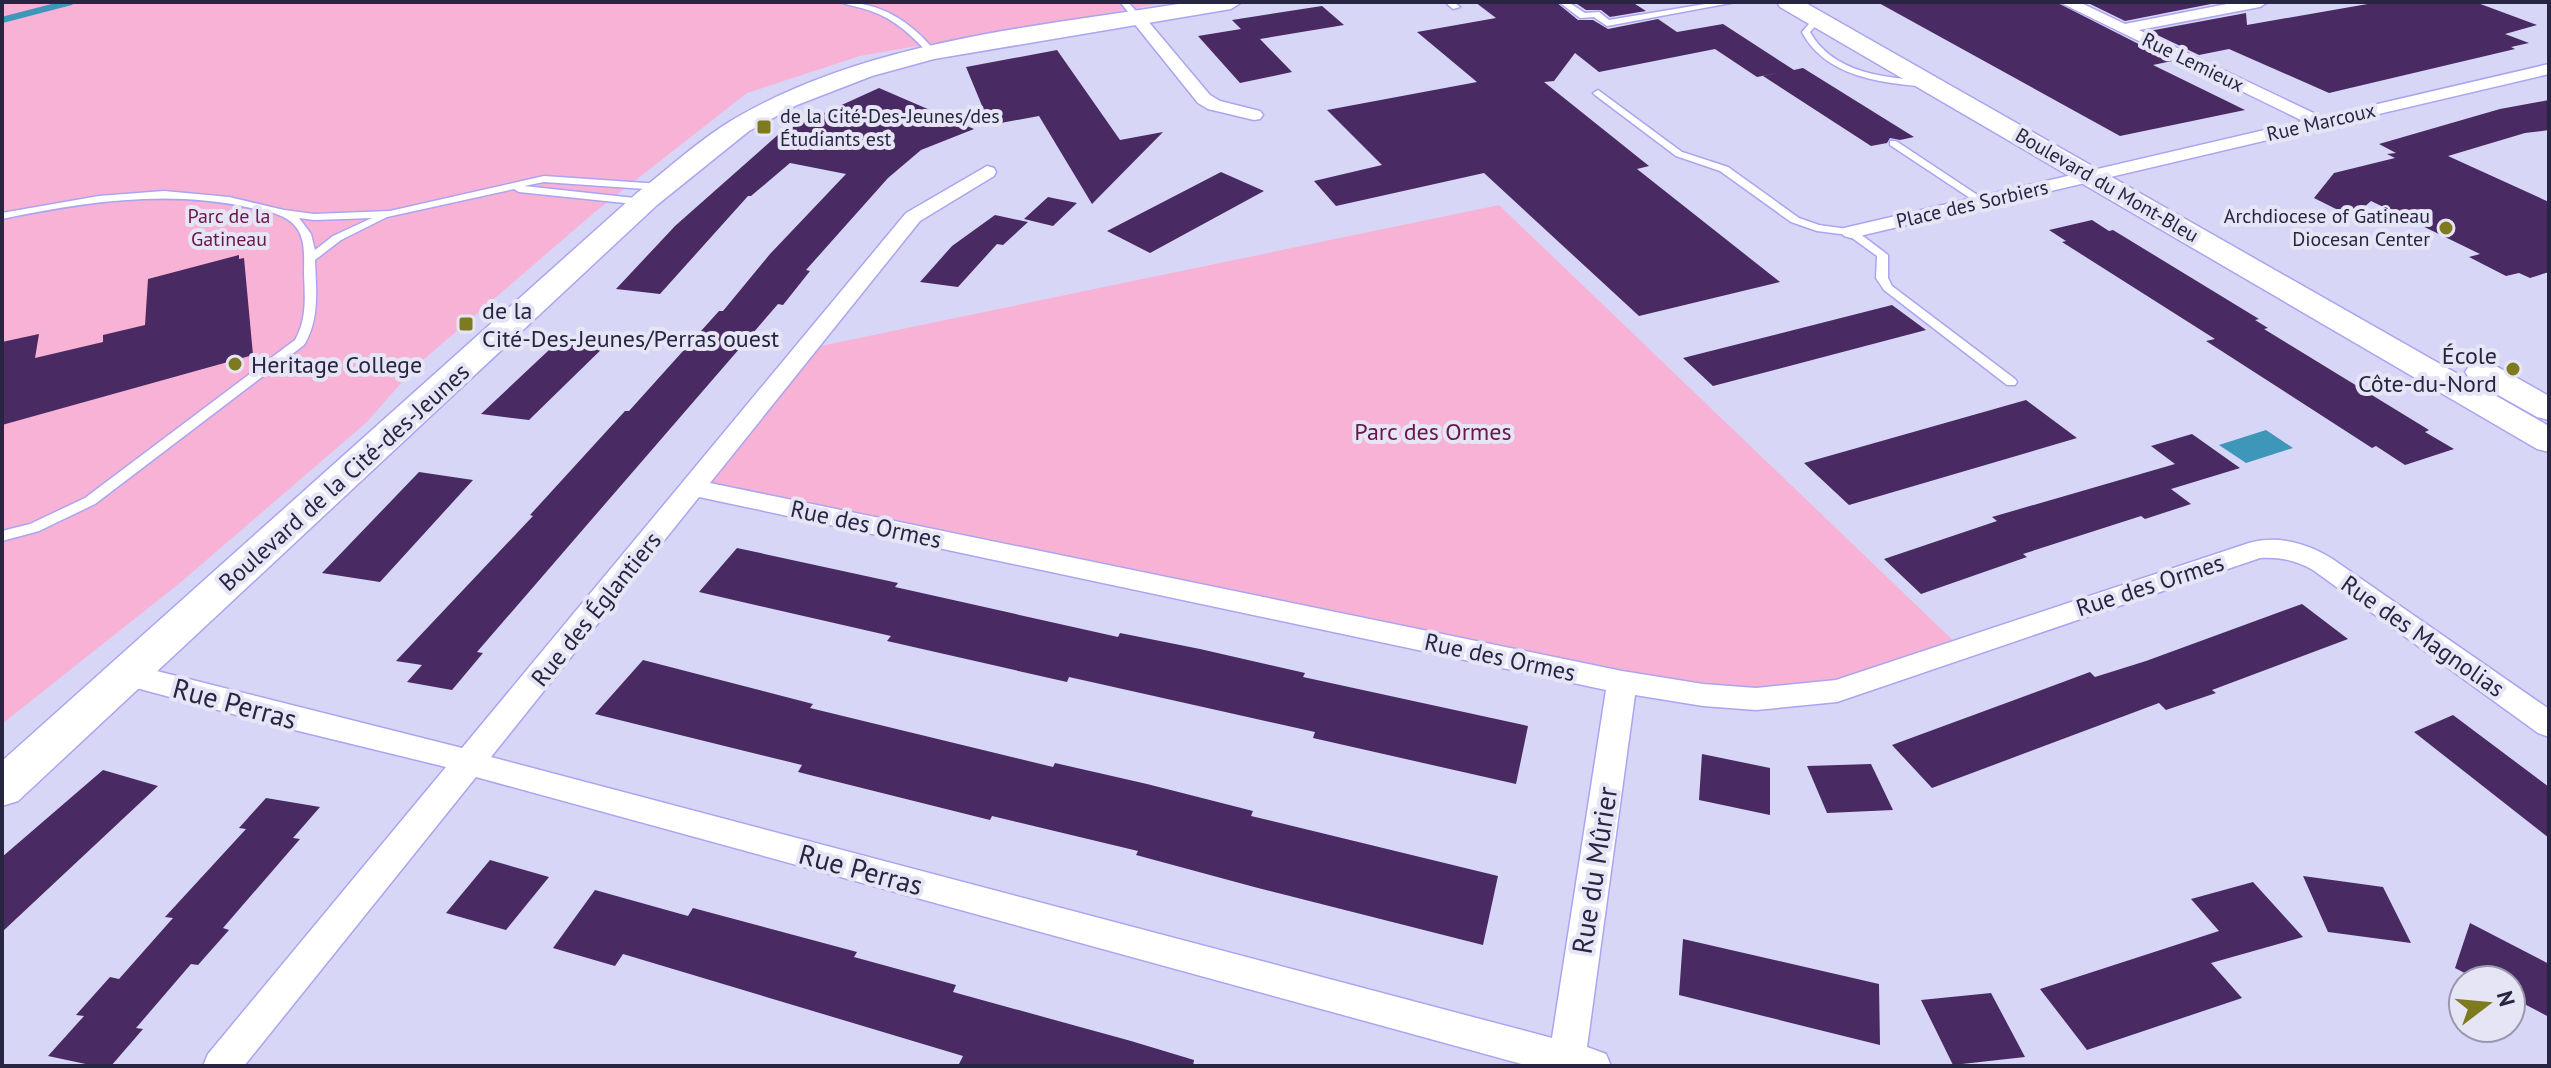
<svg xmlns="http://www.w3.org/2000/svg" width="2551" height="1068" font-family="'PT Sans',sans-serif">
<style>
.green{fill:#f8b2d6}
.water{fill:#3e96b9}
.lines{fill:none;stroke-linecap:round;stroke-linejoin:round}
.stream{stroke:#3e96b9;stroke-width:6}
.building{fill:#492a62}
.lane-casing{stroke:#aba4f0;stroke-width:3}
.street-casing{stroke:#aba4f0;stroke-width:3}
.secondary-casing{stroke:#aba4f0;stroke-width:3}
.lane{fill:#fff;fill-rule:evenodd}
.street{fill:#fff;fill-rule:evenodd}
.secondary{fill:#fff;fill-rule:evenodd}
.poi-dot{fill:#7d7a20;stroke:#e6e5f5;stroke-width:3}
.labels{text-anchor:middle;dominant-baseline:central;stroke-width:8;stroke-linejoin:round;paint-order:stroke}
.far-street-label{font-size:20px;fill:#282543;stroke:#e6e5f5}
.far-poi-label{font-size:20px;fill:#282543;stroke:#e6e5f5;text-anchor:start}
.far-park-label{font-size:20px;fill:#691649;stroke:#e6e5f5}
.poi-label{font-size:24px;fill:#282543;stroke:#e6e5f5;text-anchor:start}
.park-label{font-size:24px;fill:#691649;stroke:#e6e5f5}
.street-label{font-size:24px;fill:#282543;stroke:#e6e5f5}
.near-street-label{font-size:28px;fill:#282543;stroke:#e6e5f5}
</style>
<rect width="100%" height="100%" fill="#d7d6f6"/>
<!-- green -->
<path class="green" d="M2,2h1168l-310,54 -113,37 -152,119 -179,154 -49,56 -186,160 -179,142z
M1499,205l462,443 -124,43 -119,7 -1023,-210 111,-139z"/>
<!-- water -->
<path class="water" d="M2266,430l27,18 -47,15 -27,-18z"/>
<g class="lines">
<!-- stream -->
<path class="stream" d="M2,20l69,-18"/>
</g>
<!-- building -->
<path class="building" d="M1475,2h81l22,18h15l15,9 50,-10 19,13 46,-8 71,46 9,-2 111,69 -14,3 -10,-2 -3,5 -16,3 -108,-70 19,-4 -25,5 -42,-28 -116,23 -24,-19 -21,28 -10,1 105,84 -12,3 143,113 -141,34 -155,-143 -148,33 -22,-25 68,-16 -55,-55 150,-28 -60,-50 79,-14z
M1574,2h58l14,9 -36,6 -9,-7h-15z
M1877,2h179l116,59 -19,4 92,45 -125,26z
M2086,2h135l-96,19z
M2379,2h96l62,23 -32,9 24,9 -18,4 4,2 -186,44 -100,-44 -30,6 -50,-24 97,-18 1,12z
M1322,6l22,19 -84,14 32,33 -52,11 -42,-47 43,-7 -9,-9z
M1057,50l63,90 43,-8 -71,72 -53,-88 -49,9 -24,-58z
M879,88l95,41 -53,21 -33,28 -82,92 4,1 -27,34 -5,-1 -301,348 6,1 -31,37 -45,-8 15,-17 -26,-4 137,-145 -3,-1 95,-104h4l90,-100h4l47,-57 76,-80 -56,-11 -39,33h-3l-88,98 -44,-5 59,-63 105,-93z
M2549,100v30l-24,3 -77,23 101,46v70l-19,6 -11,-5 -13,3 -37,-19 11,-3 -109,-53 -10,9 -25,-1 -22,-11 20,-25 61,-15 -8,-4 9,-1 -17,-9 121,-35z
M1221,172l43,19 -114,62 -43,-22z
M1048,197l29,6 -24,23 -29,-7z
M995,215l33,7 -25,23 -6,-1 -39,43 -38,-5 32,-36z
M2092,220l17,11 4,-1 146,89 -4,1 13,8 -4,1 165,101 -4,2 29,17 -49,16 -29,-19 -4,2 -166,-107 9,-2 -153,-97 4,-1 -17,-11z
M239,255v4l5,-1 9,97 -251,70v-83l37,-8 -4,24 68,-16v-7l42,-10 3,-46z
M1892,305l34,25 -213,56 -30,-28z
M565,335l46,5 -82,80 -48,-6z
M2026,400l51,38 -228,67 -45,-42z
M2192,434l48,34 -69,21 20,15 -46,15 -4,-3 -118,38 4,3 -106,37 -37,-35 113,-38 -5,-4 183,-53 -24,-18z
M419,472l54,8 -93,102 -58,-9z
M737,548l161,35 -3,4 223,50 2,-4 80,16 105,24 -2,4 225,49 -12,58 -203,-46 2,-6 -112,-25 -134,-30 -2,5 -180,-41 4,-5 -192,-44z
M2302,604l46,35 -136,51 4,3 -50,17 -7,-7 -227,85 -40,-43 198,-73 5,5 51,-16z
M643,660l170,44 -3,4 243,59 2,-4 92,21 106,27 -2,5 247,60 -15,69 -225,-57 -122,-33 2,-4 -146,-35 -2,4 -192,-48 4,-7 -207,-51z
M2453,715l96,72v51l-135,-106z
M1702,754l68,14v47l-71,-15z
M1871,764l22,46 -66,3 -20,-47z
M103,770l55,16 -156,146v-75z
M266,798l54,9 -27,31 7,1 -77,89 6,2 -31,35 -7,-1 -55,64 7,1 -32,37h-16l-47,-10 36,-40 -8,-1 34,-38 9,2 54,-61 -8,-1 81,-88 -7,-1z
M490,860l59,17 -43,53 -60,-17z
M2303,876l80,11 28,56 -83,-11z
M2253,882l50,55 -92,26 31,35 -155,52 -47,-61 179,-58 -28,-32z
M595,890l93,26 5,-8 164,44 -3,5 102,28 -3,7 178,49 63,19 -1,6h-235l5,-10 -340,-102 -8,12 -62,-18z
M2470,923l79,41v53l-38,-20v-17h-33l-23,-12z
M1683,939l196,45 1,61 -201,-50z
M1991,993l34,64 -72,8 -32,-65z"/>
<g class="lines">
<!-- lane casing -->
<g class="lane-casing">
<path id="lane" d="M840,2c41,0 70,19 96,50l-7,2c-17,-18 -34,-35 -58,-43 -10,-4 -22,-5 -31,-9z
M1120,2h8l13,15 -1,2h-6z
M1445,2h9l6,5 -7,2z
M1559,2h9l17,11 14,-1 10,8 108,-18h19l-129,24 -13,-9 -14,1z
M1815,17l7,2 -12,13c23,42 77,46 120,49l5,3 -5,3c-47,-4 -104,-9 -128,-55z
M1598,90l84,62 46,15 71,51 20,7 36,5 33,25v23l4,8 123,93 2,3 -2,3h-8l-123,-95 -8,-12 1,-22 -29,-21 -31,-4 -26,-9 -71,-51 -44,-15 -81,-61 -2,-2z
M1890,141h6l92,61 -1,2h-8l-89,-59z
M544,176l116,8 5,3 -5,3 -116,-8 -20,4 120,13 5,3 -5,3 -125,-13 -5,-3 -127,28 -46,23 -26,20c1,29 5,59 -11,85l-209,159 -56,27 -37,10v-10l28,-7 55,-26 210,-158c12,-21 10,-43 9,-66 0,-15 2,-35 -8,-47 -10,-13 -30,-16 -45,-19 -84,-19 -166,-6 -249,11v-6l97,-17 65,-5 65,6 55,13 30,4 76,-3zM299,218l15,2 58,-2 -39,18 -18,14 -4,-16z"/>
</g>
<!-- street casing -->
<g class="street-casing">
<path id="street" d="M2059,2h20l46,22 112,-22h31l-8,5 -121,23 183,87 227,-53v10l-698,164 -7,-2 -3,-4 3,-4 459,-107z
M1137,12l5,2 68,81 10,6 40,10 3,4 -3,4 -6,1 -46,-11 -10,-6 -69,-86z
M987,166l7,2 2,4 -2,4 -74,45 -210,262 912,188 81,13 53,4 80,-8 413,-137c28,-8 58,0 82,15l218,151v28l-11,-4 -225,-163c-18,-10 -33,-13 -53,-12l-423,144 -81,8 -53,-4 -68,-11 -48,352 19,7 5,12h-82l-1053,-289 -232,289h-41l5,-12 238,-287 -176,-43 -141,-38 -10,-3 -4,-8 4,-8 10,-3 333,84 444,-535zM699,497l907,193 -54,348 -1061,-281z"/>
</g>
<!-- secondary casing -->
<g class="secondary-casing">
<path id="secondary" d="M1191,2h51l-11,7 -297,50 -62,17 -75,29 -48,26 -92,74 -639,596 -16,5v-45l635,-568c31,-24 63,-54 97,-74 137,-80 303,-92 457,-117z
M1777,2h27l745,424v26l-12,-3 -757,-442z
M2482,362l12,3 55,31v24l-12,-3 -67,-38 -5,-7 5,-7z"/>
</g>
<!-- lane -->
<use href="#lane" class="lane"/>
<!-- street -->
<use href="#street" class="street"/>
<!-- secondary -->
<use href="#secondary" class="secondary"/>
</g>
<!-- markers -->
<g class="poi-dot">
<rect x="756" y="119" width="16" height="16" rx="4"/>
<circle cx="2446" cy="228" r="8"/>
<rect x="458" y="316" width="16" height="16" rx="4"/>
<circle cx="235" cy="364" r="8"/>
<circle cx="2513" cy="369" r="8"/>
</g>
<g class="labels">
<!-- far-street labels -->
<g class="far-street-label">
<text transform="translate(2193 62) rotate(26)">Rue Lemieux</text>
<text transform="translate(2321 122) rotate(-13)">Rue Marcoux</text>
<text transform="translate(2107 185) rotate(30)">Boulevard du Mont-Bleu</text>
<text transform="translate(1972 204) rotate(-13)">Place des Sorbiers</text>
</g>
<!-- far-poi labels -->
<g class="far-poi-label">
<text x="780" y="116">de la Cité-Des-Jeunes/des<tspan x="780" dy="23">Étudiants est</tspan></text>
<text x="2430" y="216" text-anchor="end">Archdiocese of Gatineau<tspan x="2430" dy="23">Diocesan Center</tspan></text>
</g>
<!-- far-park labels -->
<g class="far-park-label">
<text x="229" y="216">Parc de la<tspan x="229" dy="23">Gatineau</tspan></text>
</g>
<!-- poi labels -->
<g class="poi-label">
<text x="482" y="310">de la<tspan x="482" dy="28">Cité-Des-Jeunes/Perras ouest</tspan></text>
<text x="2497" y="355" text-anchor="end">École<tspan x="2497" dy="28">Côte-du-Nord</tspan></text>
<text x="251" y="364">Heritage College</text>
</g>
<!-- park labels -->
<g class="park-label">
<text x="1433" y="431">Parc des Ormes</text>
</g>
<!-- street labels -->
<g class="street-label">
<text transform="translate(344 477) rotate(-42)">Boulevard de la Cité-des-Jeunes</text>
<text transform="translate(866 524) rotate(12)">Rue des Ormes</text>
<text transform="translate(2150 585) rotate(-18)">Rue des Ormes</text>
<text transform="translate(596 609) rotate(-51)">Rue des Églantiers</text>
<text transform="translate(2423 636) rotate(35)">Rue des Magnolias</text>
<text transform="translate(1500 657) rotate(12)">Rue des Ormes</text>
</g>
<!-- near-street labels -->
<g class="near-street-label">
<text transform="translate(235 703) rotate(15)">Rue Perras</text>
<text transform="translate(861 869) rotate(15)">Rue Perras</text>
<text transform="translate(1594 870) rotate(-81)">Rue du Mûrier</text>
</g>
</g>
<!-- border -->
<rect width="2551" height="1068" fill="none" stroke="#282543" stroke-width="8"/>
<!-- north arrow -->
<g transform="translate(2487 1004) rotate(74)"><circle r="38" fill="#e6e5f5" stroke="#9a98ae" stroke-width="2"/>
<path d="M0-6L14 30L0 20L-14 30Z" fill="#7d7a20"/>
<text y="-12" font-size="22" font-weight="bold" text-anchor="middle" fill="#282543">N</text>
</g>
</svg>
